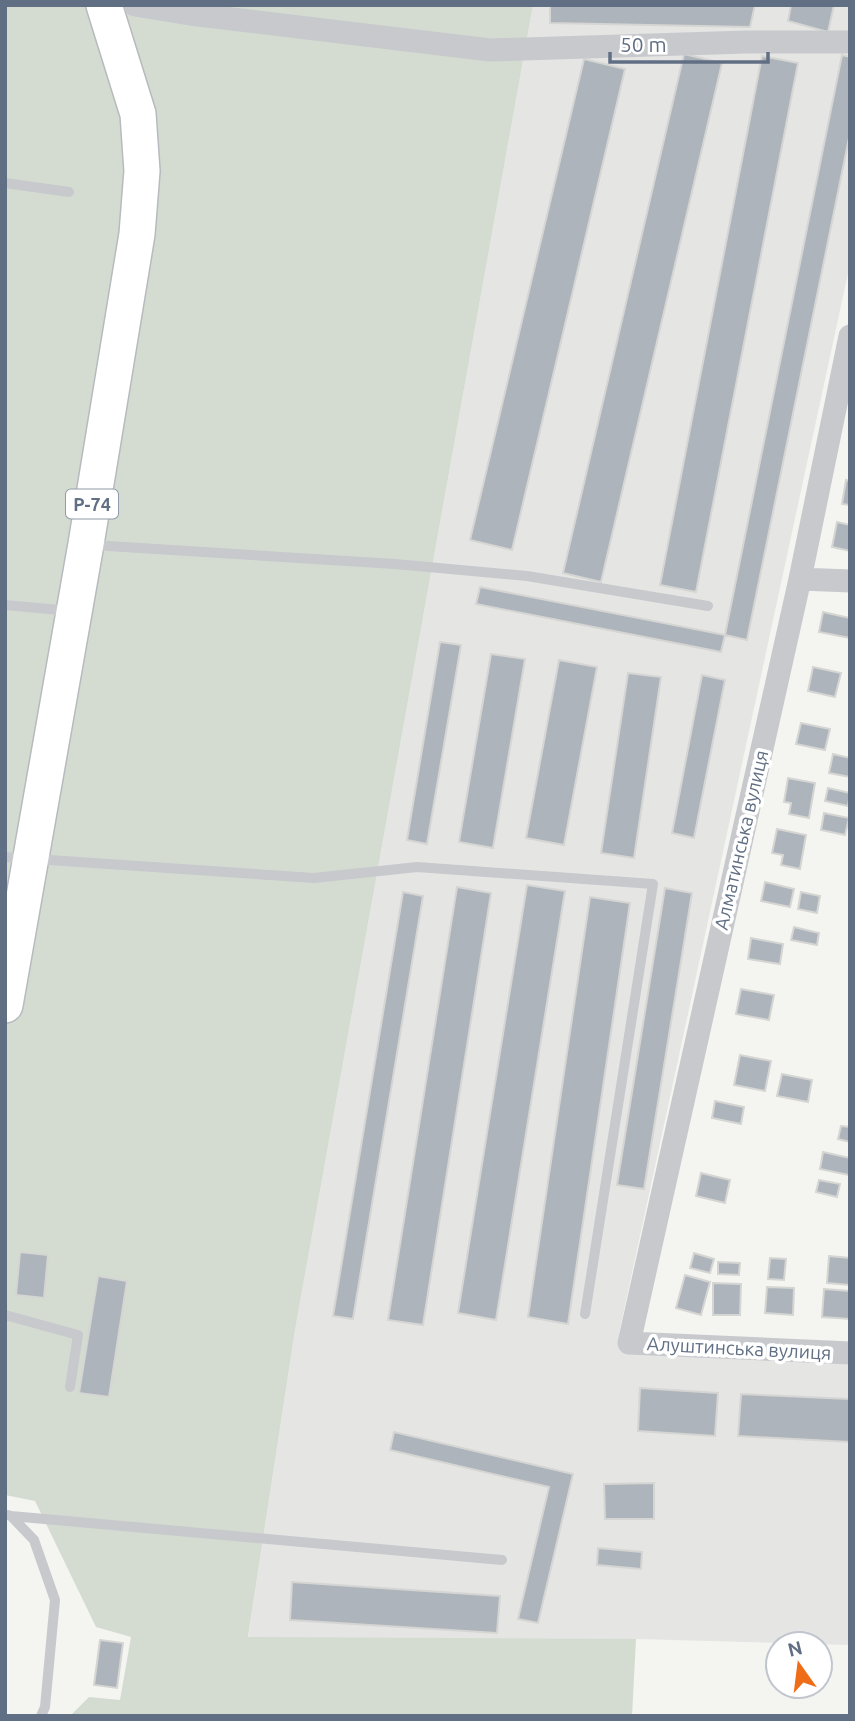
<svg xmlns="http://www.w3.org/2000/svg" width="855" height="1721" font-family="Ubuntu,sans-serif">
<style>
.built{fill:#e5e5e4}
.green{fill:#d4dcd1}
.building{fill:#aeb4bb;stroke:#d5d6d3;stroke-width:2}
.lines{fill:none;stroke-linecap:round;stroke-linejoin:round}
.primary-casing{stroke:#b7babe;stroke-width:38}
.service{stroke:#c7c9cd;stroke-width:10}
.minor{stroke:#c7c9cd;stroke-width:23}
.primary{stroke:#fff;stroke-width:35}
.labels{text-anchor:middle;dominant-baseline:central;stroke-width:7;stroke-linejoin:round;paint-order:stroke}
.shield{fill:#fff;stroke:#909aa9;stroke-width:2}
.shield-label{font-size:18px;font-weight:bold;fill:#616f84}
.street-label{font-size:19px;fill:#616f84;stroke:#fff}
</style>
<rect width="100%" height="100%" fill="#f4f5f0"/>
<!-- built -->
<path class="built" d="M533,5h317v259l-231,1069 10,10 221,10v292l-214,-6 -388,-1 47,-308z"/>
<!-- green -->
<path class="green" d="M5,5h528l-238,1325 -47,307 388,2 -4,77h-562l19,-19 31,3 11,-63 -35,-10 -61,-126 -30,-6z"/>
<!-- building -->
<path class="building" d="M550,5h205l-5,22 -200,-4z
M791,5h43l-6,27 -40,-11z
M684,54l38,9 -121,519 -38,-9z
M842,55l8,2v76l-103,507 -22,-5z
M762,56l36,7 -102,529 -36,-7z
M584,59l41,10 -113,481 -42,-10z
M846,480l4,1v24l-8,-1z
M837,522l13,3v26l-18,-4z
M480,587l245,48 -4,17 -245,-48z
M823,612l27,6v20l-31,-6z
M440,642l21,3 -34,199 -20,-4z
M491,654l34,5 -32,189 -34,-6z
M559,660l38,7 -33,178 -38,-7z
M813,667l28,6 -6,24 -27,-6z
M628,673l33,4 -27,181 -33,-5z
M702,675l23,5 -31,158 -22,-5z
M801,723l29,6 -5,21 -29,-6z
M833,754l17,4v19l-21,-4z
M788,778l27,5 -6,35 -20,-4 2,-11 -7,-1z
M828,788l22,5 -2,13 -23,-5z
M824,813l25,5 -4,17 -24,-5z
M777,829l29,6 -6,34 -19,-4 2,-10 -11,-2z
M765,882l29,7 -4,18 -29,-6z
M527,885l38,6 -69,429 -38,-7z
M457,887l34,6 -68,432 -35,-5z
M665,888l27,5 -48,296 -27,-4z
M403,892l20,4 -70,423 -20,-3z
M801,892l19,4 -3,17 -19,-4z
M590,897l40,6 -62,421 -40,-7z
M794,927l25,6 -2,12 -26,-5z
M751,938l32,6 -3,20 -32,-5z
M741,989l33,6 -5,25 -33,-6z
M740,1055l31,6 -6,30 -31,-6z
M782,1074l30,6 -4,22 -31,-6z
M715,1101l29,6 -3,17 -29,-6z
M841,1126l9,1v15l-12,-3z
M823,1152l27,6 -1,17 -29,-6z
M701,1173l29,7 -5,23 -29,-7z
M819,1180l21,4 -3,13 -21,-5z
M20,1252l28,3 -4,43 -28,-3z
M694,1253l20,6 -4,14 -20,-5z
M829,1256l21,2v27l-23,-2z
M770,1258l16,1 -2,21 -16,-1z
M718,1262l22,1 -1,12 -21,-1z
M685,1275l25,7 -9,33 -25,-7z
M98,1276l29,5 -18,116 -30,-4z
M713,1283l28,1 -1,31h-27z
M767,1287l27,1 -1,27 -28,-2z
M824,1289l26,2v28l-28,-2z
M640,1388l78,5 -3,43 -77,-5z
M741,1394l109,5v43l-112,-6z
M394,1432l179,42 -35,149 -20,-4 31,-132 -159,-37z
M654,1483v36h-49l-1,-35z
M598,1548l44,4 -1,17 -44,-4z
M292,1582l208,14 -3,37 -207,-13z
M100,1640l23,3 -6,45 -23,-3z"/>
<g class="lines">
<!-- primary casing -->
<g class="primary-casing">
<path id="primary" d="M5,1005l81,-461 51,-310 5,-63 -4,-57 -34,-109"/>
</g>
<!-- service -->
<path class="service" d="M5,183l64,9
M92,545l303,19 132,12 181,30
M5,605l66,6
M5,857l309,21 103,-11 236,17 -68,430
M5,1315l73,20 -8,52
M8,1515l3,1 23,24 21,60 -10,107 -4,9
M11,1516l491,44"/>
<!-- minor -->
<path class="minor" d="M135,5l55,9 300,36 256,-8h104
M850,336l-50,243 -171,764 221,10
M800,579l50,2"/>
<!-- primary -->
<use href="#primary" class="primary"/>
</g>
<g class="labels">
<!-- shield labels -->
<rect class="shield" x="66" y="489.5" width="52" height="29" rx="5"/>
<g class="shield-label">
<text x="92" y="504">Р-74</text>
</g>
<!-- street labels -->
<g class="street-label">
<text transform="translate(741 840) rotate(-77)">Алматинська вулиця</text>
<text transform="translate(739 1348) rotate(3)">Алуштинська вулиця</text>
</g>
</g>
<!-- border -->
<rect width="855" height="1721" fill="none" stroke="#616f84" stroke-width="14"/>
<!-- north arrow -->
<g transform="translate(799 1665) rotate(346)"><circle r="33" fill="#ffffff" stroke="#c0c5ce" stroke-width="2"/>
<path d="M0-5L12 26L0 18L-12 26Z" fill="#ef6d16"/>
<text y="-10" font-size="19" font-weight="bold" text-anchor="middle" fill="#616f84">N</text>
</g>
<!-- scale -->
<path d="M610 52v10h158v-10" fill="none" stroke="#616f84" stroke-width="3.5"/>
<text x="620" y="52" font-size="21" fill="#616f84" stroke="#ffffff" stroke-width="5" paint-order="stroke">50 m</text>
</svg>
